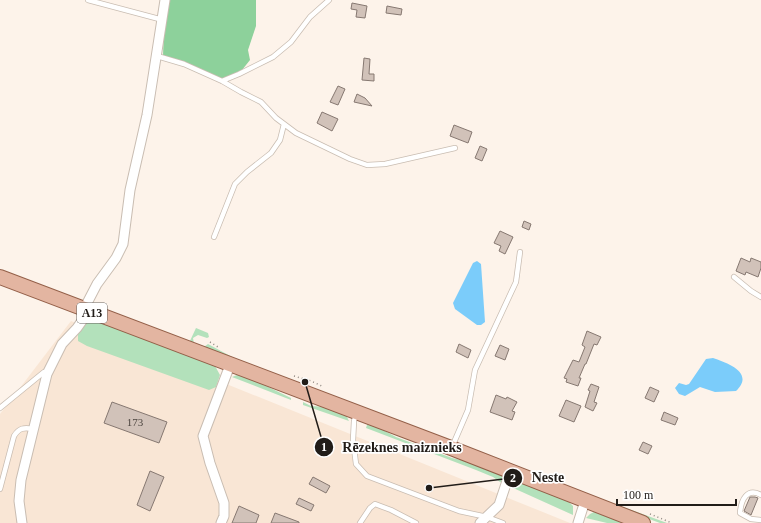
<svg xmlns="http://www.w3.org/2000/svg" width="761" height="523" font-family="Georgia,serif">
<style>
.built{fill:#f9e6d5}
.green{fill:#b3e1bb}
.forest{fill:#8dd19b}
.water{fill:#7bccfa}
.building{fill:#d1c2b9;stroke:#867871}
.lines{fill:none;stroke-linecap:round;stroke-linejoin:round}
.service-casing{stroke:#c9bdb2;stroke-width:6}
.minor-casing{stroke:#c9bdb2;stroke-width:11}
.primary-casing{stroke:#935f48;stroke-width:16}
.path{stroke:#918a83;stroke-width:1.5;stroke-dasharray:1 3;stroke-linecap:butt}
.service{stroke:#fff;stroke-width:4.5}
.minor{stroke:#fff;stroke-width:9}
.primary{stroke:#e3b5a1;stroke-width:14}
.labels{text-anchor:middle;dominant-baseline:central;stroke-width:3.5;stroke-linejoin:round;paint-order:stroke}
.number-label{font-size:11px;fill:#4d4640}
.shield{fill:#fff;stroke:#64605d;stroke-width:1}
.shield-label{font-size:12px;font-weight:bold;fill:#211c18}
.leader{fill:none;stroke:#211c18;stroke-width:1.5}
.callout-dot{fill:#211c18;stroke:#fff;stroke-width:1.5}
.mark-label{font-size:12px;text-anchor:middle;font-weight:bold;fill:#fff}
.callout-label{font-size:14px;text-anchor:middle;font-weight:bold;fill:#211c18;stroke:#fff;stroke-width:3.5;stroke-linejoin:round;paint-order:stroke}
</style>
<rect width="100%" height="100%" fill="#fdf3ea"/>
<!-- built -->
<path class="built" d="M71,321l499,202h-570v-109z"/>
<!-- green -->
<path class="green" d="M93,322l11,2 110,40 6,11 -4,12 -7,3 -122,-44 -9,-5v-8l8,-10z
M196,328l12,5 1,4 -2,1 -9,-3 -5,3 1,6 10,3 4,-3 26,14 -45,-15z
M237,375l15,4 39,19v2l-59,-23z
M303,402l8,4 16,1 19,8 3,6 -46,-16z
M368,422l28,15 56,21 23,5 27,12 1,3v6l-10,-7 -17,-7 -110,-42z
M547,479l120,44h-7l-94,-35z
M518,480l50,21 5,5v9l-62,-28 3,-6z
M594,512l29,11h-16l-21,-5 4,-4z"/>
<!-- forest -->
<path class="forest" d="M170,0h86v26l-8,24 2,10 -8,10 -22,10 -57,-24 1,-29z"/>
<!-- water -->
<path class="water" d="M477,261l4,3 4,58 -4,3h-4l-22,-16 -2,-6 20,-40z
M713,358c15,5 42,15 23,33l-21,1 -15,-5 -15,9 -6,-2 -4,-6 4,-5 7,2 3,-1 17,-25z"/>
<!-- building -->
<path class="building" d="M352,3l15,3 -2,12 -9,-1 1,-7 -6,-1z
M387,6l15,3 -1,6 -15,-2z
M364,58l6,1 -1,15h5v7l-12,-1z
M338,86l7,3 -7,16 -8,-3z
M357,94l8,4 7,8 -18,-4z
M322,112l16,7 -6,12 -15,-8z
M454,125l18,7 -4,11 -18,-7z
M480,146l7,3 -5,12 -7,-3z
M524,221l7,3 -2,6 -7,-3z
M500,231l13,6 -8,17 -6,-3 2,-5 -7,-3z
M741,258l9,4 1,-4 10,4v6l-3,9 -12,-5 -1,3 -9,-4z
M587,331l14,6 -4,8 -3,-1 -8,20h-1l-6,14h2l-3,8 -12,-4 1,-3 -3,-1 9,-18 6,2 6,-15 -3,-2z
M459,344l12,6 -3,8 -12,-6z
M500,345l9,4 -4,11 -10,-4z
M591,384l8,3 -5,15 3,1 -4,8 -8,-4 5,-16 -2,-1z
M650,387l9,4 -5,11 -9,-4z
M496,395l10,4 1,-2 10,5 -5,9 3,1 -3,8 -22,-8z
M566,400l15,6 -7,16 -15,-6z
M112,402l55,20 -8,21 -55,-20z
M664,412l14,6 -3,7 -14,-5z
M643,442l9,4 -4,8 -9,-4z
M150,471l14,6 -14,34 -13,-6z
M313,477l17,9 -4,7 -17,-9z
M750,497h5l3,1 -7,17 -7,-4z
M299,498l15,7 -3,6 -15,-7z
M239,506l20,9 -3,8h-24z
M275,513l24,9v1h-28z"/>
<g class="lines">
<!-- service casing -->
<g class="service-casing">
<path id="service" d="M88,0l75,20
M157,56l27,8 38,17 19,11 20,10 15,16 20,15 54,26 17,6 18,-1 70,-16
M222,81l17,-7 34,-17 18,-15 19,-25 19,-17
M214,237l21,-53 12,-12 24,-19 9,-13 4,-16
M734,277l17,14 10,6
M0,408l44,-36 3,2
M356,414l-2,7 -1,19 3,24 11,12 92,35 28,6 16,6
M452,447l16,-37 7,-40 41,-88 4,-30
M0,489l14,-53c5,-8 10,-9 19,-7
M761,495c-14,-8 -20,5 -21,18l11,6 10,1
M360,523l10,-15 5,-4 16,6 25,13"/>
</g>
<!-- minor casing -->
<g class="minor-casing">
<path id="minor" d="M84,309l13,-25 19,-26 7,-14 7,-54 17,-75 18,-115
M22,523l-3,-22 2,-21 26,-106 15,-30 15,-16 12,-17
M221,523l3,-7v-13l-14,-40 -7,-27 27,-71
M480,523l19,-18 11,-33
M578,523l7,-22"/>
</g>
<!-- primary casing -->
<g class="primary-casing">
<path id="primary" d="M0,277l451,171 192,75"/>
</g>
<!-- path -->
<path class="path" d="M210,342l8,5
M294,376l17,5 13,6
M650,514l22,9"/>
<!-- service -->
<use href="#service" class="service"/>
<!-- minor -->
<use href="#minor" class="minor"/>
<!-- primary -->
<use href="#primary" class="primary"/>
</g>
<g class="labels">
<!-- number labels -->
<g class="number-label">
<text x="135" y="422">173</text>
</g>
<!-- shield labels -->
<rect class="shield" x="77" y="303" width="30" height="20" rx="3"/>
<g class="shield-label">
<text x="92" y="313">A13</text>
</g>
</g>
<!-- callouts -->
<path class="leader" d="M305 382L324 447M429 488L513 478"/>
<g class="callout-dot">
<circle cx="305" cy="382" r="4"/>
<circle cx="429" cy="488" r="4"/>
<circle cx="324" cy="447" r="10"/>
<circle cx="513" cy="478" r="10"/>
</g>
<g class="mark-label">
<text x="324" y="451">1</text>
<text x="513" y="482">2</text>
</g>
<g class="callout-label">
<text x="402" y="452">Rēzeknes maiznieks</text>
<text x="548" y="482">Neste</text>
</g>
<!-- scale -->
<path d="M617 499v6h119v-6" fill="none" stroke="#211c18" stroke-width="2"/>
<text x="623" y="499" font-size="12" fill="#211c18" stroke="#ffffff" stroke-width="3" paint-order="stroke">100 m</text>
</svg>
